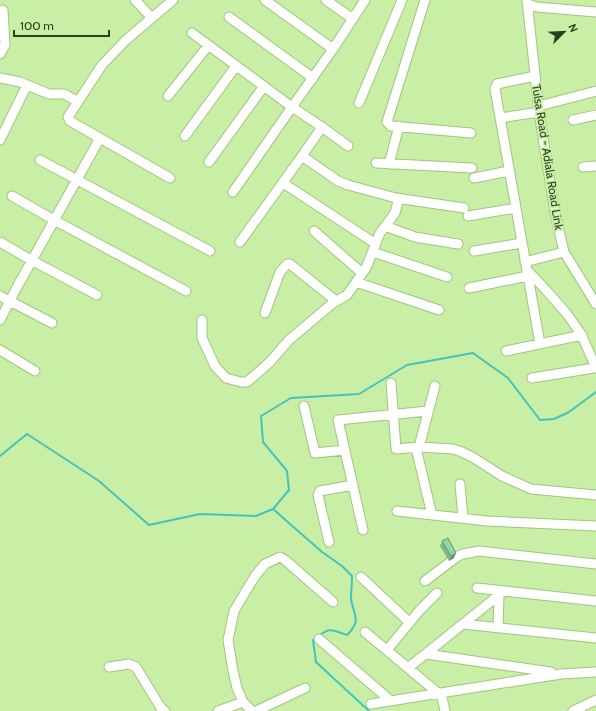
<svg xmlns="http://www.w3.org/2000/svg" width="596" height="711" font-family="Cabin,sans-serif">
<style>
.lines{fill:none;stroke-linecap:round;stroke-linejoin:round}
.stream{stroke:#44c3bd;stroke-width:2}
.minor-casing{stroke:#a0c67e;stroke-width:11}
.minor{stroke:#fff;stroke-width:9}
.wall{fill:#7cba8a}
.shaded-wall{fill:#659771}
.building{fill:#90d8a1;stroke:#659771}
.labels{text-anchor:middle;dominant-baseline:central;stroke-width:3.5;stroke-linejoin:round;paint-order:stroke}
.street-label{font-size:12px;fill:#2e3e20;stroke:#c8efa5}
</style>
<rect width="100%" height="100%" fill="#c8efa5"/>
<g class="lines">
<!-- stream -->
<path class="stream" d="M0,456l27,-22 72,47 50,44 51,-11 56,2 17,-7 16,-19 -2,-19 -24,-29 -2,-26 30,-18 68,-4 48,-29 66,-12 35,25 32,42 14,-1 15,-7 27,-20
M273,509l49,43 20,14 10,10c0,8 -1,16 -1,23 3,18 11,21 -4,36 -19,-7 -18,-7 -34,5l3,22 53,49"/>
<!-- minor casing -->
<g class="minor-casing">
<path id="minor" d="M135,0l17,18
M265,0l68,49
M326,0l27,19
M365,0l-32,49 -41,58 30,20 -20,29 36,25 10,4 48,13 68,10
M425,0l-38,122 4,4 80,7
M527,0l12,112 16,101 9,39 32,52
M527,4l10,3 59,5
M229,17l84,61
M192,33l100,74 -59,85
M0,54l5,-9 -2,-35
M535,76l-38,8 -2,5 45,255
M0,78l20,4 29,12h15l13,7
M168,96l40,-50
M359,103l43,-103
M539,106l57,-15
M500,118l39,-6
M573,120l23,-5
M322,127l26,19
M185,136l51,-70
M0,140l27,-55
M40,160l170,91
M209,162l55,-76
M376,163l96,5
M389,164l10,-38
M583,167l13,-1
M170,178l-100,-57 -2,-4 34,-52 24,-25 47,-40
M474,178l35,-7
M283,183l93,61
M12,196l42,24 132,71
M468,216l48,-8
M385,226l30,11 43,7
M314,231l48,42
M0,242l31,18 66,35
M240,242l62,-86
M474,251l48,-8
M373,252l74,25
M525,262l39,-10
M527,270l19,20 21,24 14,20 13,29v5l-62,10
M356,282l83,28
M469,288l59,-12
M0,296l52,27
M265,313l15,-41 7,-8h3l46,37
M0,320l16,-31 84,-151
M202,320v18l13,28 11,12 15,4h6l23,-20 19,-22 44,-37 14,-8 19,-27 14,-35 15,-20 4,-15
M0,350l35,21
M506,351l76,-16
M391,383l5,66 23,-2 34,2 9,3 12,6 28,18 29,13 65,6
M304,406l11,47 30,-3
M419,447l16,-61
M416,448l16,67
M460,484l3,34
M397,511l90,10 109,5
M363,530l-25,-110 90,-9
M329,542l-11,-47 2,-4 33,-6
M361,577l48,45
M425,581l33,-25 5,-2 16,-3 117,13
M477,588l119,13
M463,624l133,14
M498,628l1,-32
M365,632l73,61
M319,639l72,62
M387,650l33,-40 17,-17
M426,654l125,18
M109,667l20,-3 7,3 25,41 4,3
M408,668l96,-77
M441,693l4,18
M371,704l190,-30 35,-2
M218,711l25,-9
M252,711l-9,-9 -6,-14 -4,-17 -5,-31 6,-29 21,-35 10,-12 15,-7 5,3 48,42
M256,711l49,-23
M573,711l23,-11"/>
</g>
<!-- minor -->
<use href="#minor" class="minor"/>
</g>
<!-- wall -->
<path class="wall" d="M442,541l12,17 -5,3 -9,-15z"/>
<!-- shaded-wall -->
<path class="shaded-wall" d="M456,553l-2,5 -5,3 2,-5z"/>
<!-- building -->
<path class="building" d="M448,538l8,15 -5,3 -9,-15z"/>
<g class="labels">
<!-- street labels -->
<g class="street-label">
<text transform="translate(548 157) rotate(81)">Tulsa Road - Adiala Road Link</text>
</g>
</g>
<!-- north arrow -->
<g transform="translate(564 32) rotate(66)" stroke="#c8efa5" stroke-width="3" paint-order="stroke">
<path d="M0-3L7 15L0 10L-7 15Z" fill="#2e3e20"/>
<text y="-6" font-size="11" font-weight="bold" text-anchor="middle" fill="#2e3e20">N</text>
</g>
<!-- scale -->
<path d="M14 30v6h95v-6" fill="none" stroke="#2e3e20" stroke-width="2"/>
<text x="20" y="30" font-size="12" fill="#2e3e20" stroke="#c8efa5" stroke-width="3" paint-order="stroke">100 m</text>
</svg>
